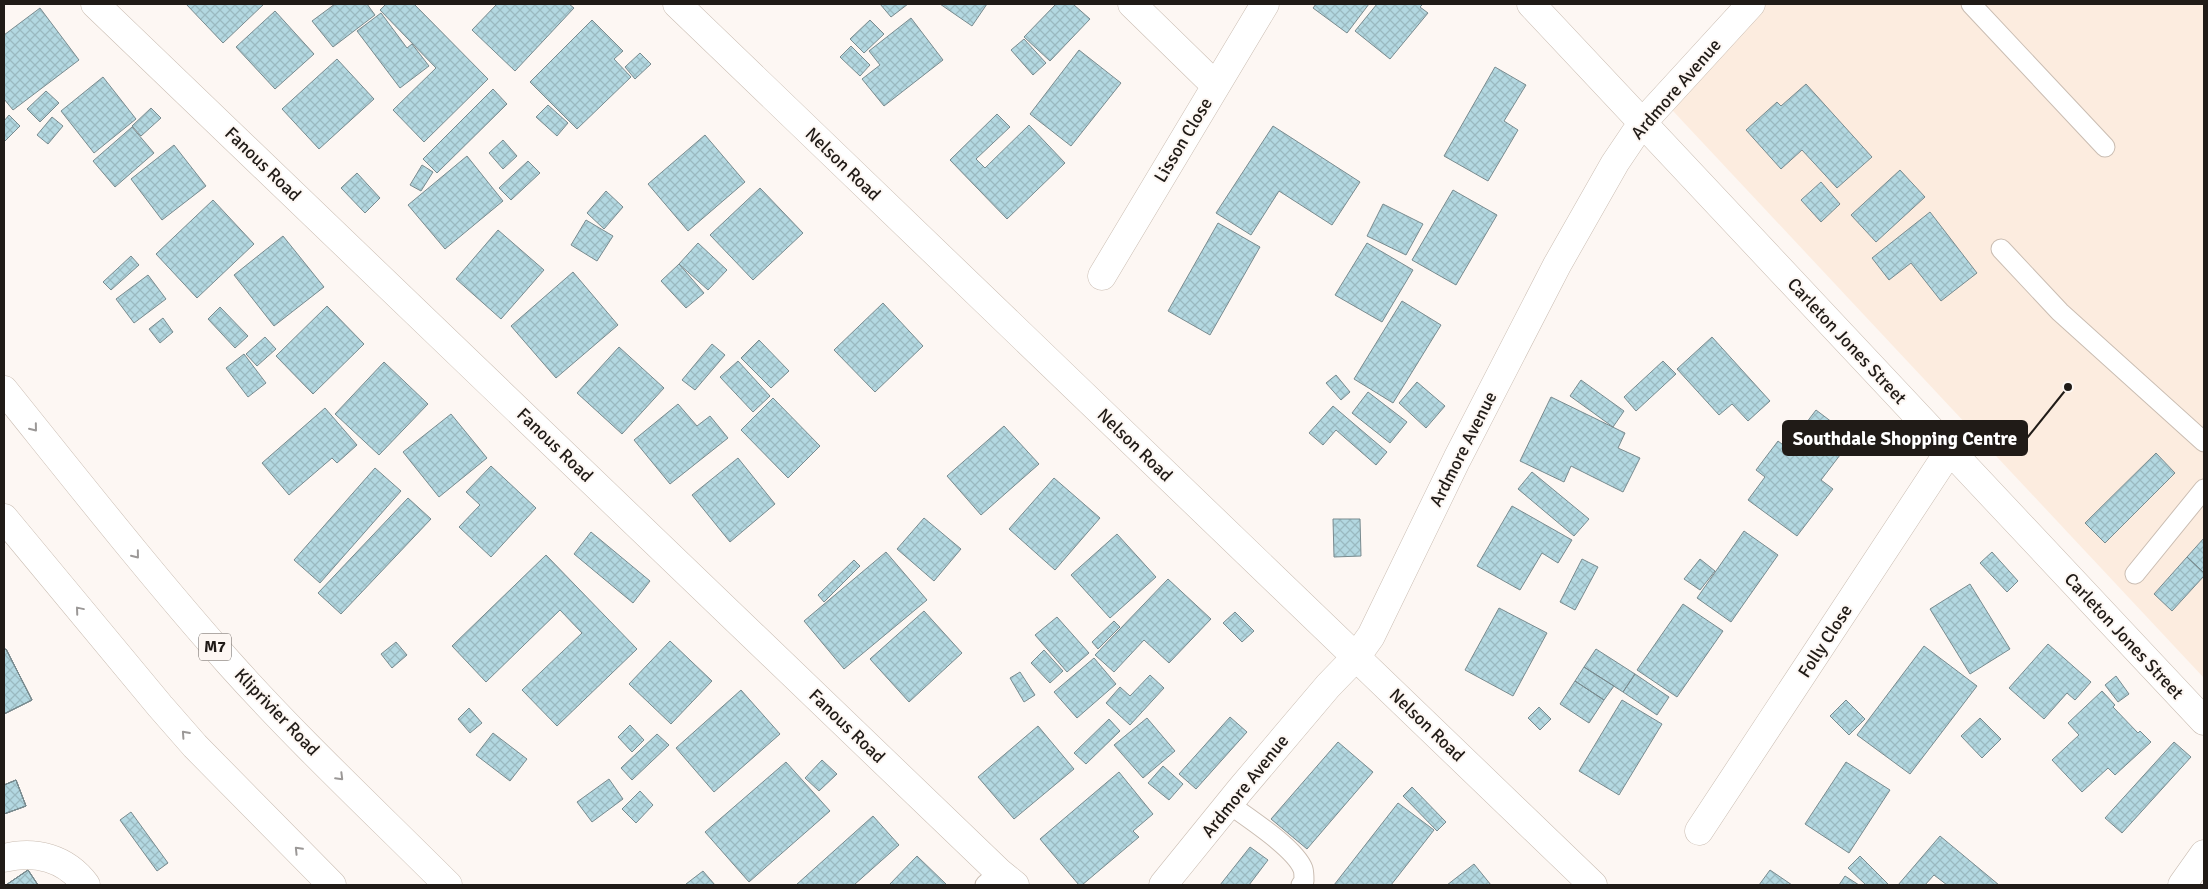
<svg xmlns="http://www.w3.org/2000/svg" width="2208" height="889" font-family="Signika,sans-serif">
<style>
.built{fill:#fcecdf}
.building{fill:url(#building-cross-hatch);stroke:#798b8f}
.lines{fill:none;stroke-linecap:round;stroke-linejoin:round}
.service-casing{stroke:#cabdb2;stroke-width:21}
.minor-casing{stroke:#cabdb2;stroke-width:29}
.tertiary-casing{stroke:#cabdb2;stroke-width:29}
.secondary-casing{stroke:#cabdb2;stroke-width:29}
.primary-casing{stroke:#cabdb2;stroke-width:29}
.service{stroke:#fff;stroke-width:19}
.minor{stroke:#fff;stroke-width:28}
.tertiary{stroke:#fff;stroke-width:28}
.secondary{stroke:#fff;stroke-width:28}
.primary{stroke:#fff;stroke-width:28}
.oneway{stroke:#9b9897}
.labels{text-anchor:middle;dominant-baseline:central;stroke-width:4;stroke-linejoin:round;paint-order:stroke}
.shield{fill:#fdf7f3;stroke:#625d59;stroke-width:1}
.shield-label{font-size:16px;font-weight:bold;fill:#201b17}
.street-label{font-size:18px;fill:#201b17;stroke:#fdf7f3}
.leader{fill:none;stroke:#201b17;stroke-width:2}
.callout-dot{fill:#201b17;stroke:#fdf7f3;stroke-width:2}
.callout{fill:#201b17;stroke:#201b17;stroke-width:2}
.callout-label{font-size:19px;text-anchor:middle;font-weight:bold;fill:#fff}
</style>
<defs>
<pattern id="building-cross-hatch" width="8" height="8" patternUnits="userSpaceOnUse" patternTransform="scale(1.25)"><rect width="8" height="8" fill="#b3d8e1"/><path d="M0 0l8 8M0 8l8-8" fill="none" stroke="#9ab9c0"/></pattern>
</defs>
<rect width="100%" height="100%" fill="#fdf7f3"/>
<!-- built -->
<path class="built" d="M1752,4h452v674l-545,-582z"/>
<!-- building -->
<path class="building" d="M186,4h78l-41,39z
M335,4h32l8,11 -42,32 -21,-26z
M386,4h28l74,75 -64,63 -31,-32 43,-42 -56,-58z
M497,4h72l5,4 -59,63 -43,-41z
M880,4h28l-17,13z
M940,4h47l-15,22z
M1056,4h17l17,15 -40,42 -26,-24z
M1316,4h53l-22,29 -34,-25z
M1377,4h46l-3,3 8,6 -38,46 -35,-28z
M40,8l39,52 -66,50 -9,-11v-64z
M275,11l39,43 -39,35 -39,-42z
M381,13l26,35 5,-4 17,22 -29,22 -43,-57z
M911,18l32,42 -59,46 -22,-27 18,-14 -11,-14z
M592,20l31,31 -9,8 17,18 -54,52 -47,-47z
M870,20l14,14 -20,19 -14,-14z
M1024,39l22,24 -13,12 -22,-25z
M851,46l19,19 -10,11 -20,-19z
M1079,50l42,33 -50,63 -41,-32z
M640,53l11,11 -16,15 -10,-12z
M337,59l37,40 -55,50 -37,-40z
M1495,67l31,18 -22,36 14,9 -30,51 -44,-25z
M103,77l33,42 -42,34 -33,-42z
M1806,84l66,73 -35,31 -35,-38 -21,19 -35,-39 31,-28 4,4z
M493,89l14,15 -70,69 -14,-14z
M46,91l13,12 -19,19 -13,-13z
M548,105l20,18 -11,13 -21,-19z
M151,108l10,10 -20,18 -9,-10z
M997,114l13,13 -34,32 9,9 44,-43 36,38 -58,56 -57,-59z
M9,115l11,11 -16,16v-21z
M52,117l11,9 -15,18 -11,-9z
M1273,126l87,56 -28,43 -53,-34 -28,44 -35,-22z
M132,127l22,26 -39,34 -22,-26z
M705,135l40,47 -57,49 -40,-47z
M503,140l14,16 -14,13 -14,-16z
M174,145l32,41 -44,34 -31,-41z
M467,156l36,45 -58,48 -37,-44z
M528,161l12,12 -29,27 -12,-12z
M422,165l11,7 -12,19 -11,-6z
M1900,170l25,27 -49,45 -25,-27z
M357,173l23,25 -15,15 -24,-25z
M1821,182l19,22 -19,18 -20,-22z
M760,188l43,45 -50,47 -43,-45z
M1453,190l44,25 -41,70 -44,-25z
M606,191l17,16 -19,22 -17,-16z
M213,200l41,44 -57,54 -41,-44z
M1383,204l40,20 -17,31 -39,-19z
M1930,212l47,61 -36,28 -30,-38 -22,17 -17,-22z
M586,220l27,16 -16,25 -26,-16z
M1218,223l42,24 -50,88 -42,-24z
M498,230l46,40 -43,49 -45,-40z
M283,236l41,51 -50,39 -40,-51z
M698,243l29,27 -19,20 -29,-26z
M1367,243l46,27 -31,52 -47,-27z
M131,256l8,9 -28,25 -8,-8z
M679,264l25,29 -18,15 -25,-27z
M573,272l45,53 -62,53 -45,-52z
M148,275l18,24 -32,24 -18,-24z
M1402,301l39,24 -48,78 -39,-24z
M883,303l40,43 -48,46 -41,-42z
M327,306l37,38 -51,50 -37,-38z
M220,307l28,29 -13,12 -27,-29z
M163,318l10,14 -13,11 -11,-14z
M265,337l11,12 -19,17 -11,-12z
M1712,337l58,64 -22,20 -16,-17 -13,11 -42,-46z
M759,340l30,31 -18,17 -30,-30z
M712,344l13,11 -30,35 -13,-10z
M619,347l45,41 -42,46 -45,-41z
M244,354l22,29 -18,14 -22,-29z
M738,361l32,35 -17,16 -33,-35z
M1663,361l13,13 -40,37 -12,-14z
M384,362l44,42 -49,51 -44,-41z
M1336,375l14,17 -9,8 -15,-17z
M1581,380l43,31 -11,16 -43,-31z
M1417,382l28,24 -19,22 -27,-25z
M1368,392l39,30 -17,21 -38,-30z
M1551,397l74,36 -7,15 22,10 -17,34 -52,-26 -7,16 -44,-21z
M773,398l47,48 -32,32 -47,-48z
M678,404l19,22 13,-10 18,22 -58,46 -36,-44z
M1333,406l54,46 -11,13 -40,-35 -13,15 -14,-12z
M325,408l32,37 -20,18 -5,-5 -43,37 -27,-32z
M1816,410l37,28 -32,42 12,9 -36,47 -49,-36 17,-23 -9,-7 22,-29 9,7z
M451,414l36,44 -48,39 -36,-45z
M1004,426l35,38 -58,51 -34,-39z
M2156,453l19,20 -70,70 -20,-20z
M738,458l37,46 -45,38 -38,-47z
M491,466l45,42 -45,49 -32,-30 21,-22 -14,-13z
M375,468l26,23 -81,92 -26,-23z
M1532,472l57,47 -15,17 -56,-47z
M1054,478l46,40 -45,52 -46,-41z
M408,498l23,21 -90,95 -23,-21z
M1512,506l60,34 -14,23 -16,-10 -22,37 -43,-24z
M924,518l37,31 -27,32 -37,-32z
M1333,519h27l1,37 -27,1z
M1744,531l34,24 -47,67 -34,-24z
M591,532l59,49 -17,22 -59,-49z
M1117,534l39,43 -46,41 -39,-43z
M2204,538v35l-17,-16z
M886,552l41,48 -83,69 -40,-48z
M1992,552l26,29 -11,11 -27,-29z
M546,555l91,94 -80,77 -35,-36 60,-57 -22,-23 -74,72 -34,-36z
M2187,557l17,16v3l-32,35 -18,-17z
M1582,559l16,8 -23,43 -15,-8z
M1700,559l15,12 -15,19 -16,-11z
M854,560l6,6 -36,36 -6,-7z
M1168,579l43,40 -42,44 -25,-23 -30,32 -19,-17z
M1970,584l40,65 -40,25 -40,-65z
M1683,604l40,27 -46,66 -40,-27z
M1499,608l48,25 -34,63 -48,-26z
M924,611l38,42 -53,49 -39,-43z
M1235,612l19,19 -12,11 -19,-19z
M1057,617l32,36 -22,19 -32,-37z
M1114,621l6,6 -22,22 -6,-7z
M670,641l42,40 -41,43 -42,-40z
M396,642l11,13 -15,13 -11,-14z
M2048,644l43,38 -16,18 -8,-7 -23,26 -35,-31z
M1924,646l53,40 -67,88 -53,-39z
M6,649l26,51 -28,14v-64z
M6,649l26,51 -28,14v-64z
M6,649l26,51 -28,14v-64z
M6,649l26,51 -28,14v-64z
M1596,649l39,25 -12,18 -39,-25z
M1044,650l19,21 -13,12 -19,-20z
M1094,658l22,26 -39,34 -23,-26z
M1584,667l30,19 -10,14 -29,-19z
M1020,672l15,23 -11,7 -14,-24z
M1635,674l34,23 -12,18 -34,-23z
M1150,675l14,13 -34,37 -24,-22 14,-16 10,9z
M2116,676l13,18 -11,8 -13,-17z
M1575,681l29,19 -15,23 -29,-19z
M741,690l39,44 -66,58 -38,-44z
M2102,691l13,14 -2,2 25,26 2,-2 11,11 -36,33 -7,-7 -26,24 -30,-32 27,-25 -11,-12z
M1622,700l40,24 -43,71 -40,-24z
M1846,700l19,19 -16,16 -19,-19z
M1539,707l12,12 -11,11 -12,-12z
M469,708l13,15 -12,10 -12,-14z
M1230,717l17,15 -51,57 -17,-15z
M1147,718l28,33 -32,27 -29,-33z
M1980,718l21,21 -19,19 -21,-22z
M1109,719l11,12 -34,33 -12,-11z
M630,725l14,15 -12,12 -14,-15z
M1038,726l36,43 -60,50 -36,-42z
M493,733l34,26 -17,22 -34,-26z
M657,734l12,11 -37,35 -11,-12z
M1338,742l35,30 -66,77 -36,-30z
M2174,742l17,15 -69,76 -17,-15z
M822,760l15,14 -18,17 -14,-13z
M786,762l44,49 -81,71 -44,-50z
M1846,762l44,28 -41,63 -44,-29z
M1163,766l20,18 -14,16 -21,-17z
M1119,772l34,42 -20,17 6,6 -57,48h-3l-39,-46z
M609,779l14,20 -31,23 -15,-20z
M16,780l10,26 -22,8v-29z
M16,780l10,26 -22,8v-29z
M16,780l10,26 -22,8v-29z
M16,780l10,26 -22,8v-29z
M1412,787l34,35 -9,9 -34,-35z
M640,791l13,14 -17,18 -14,-14z
M1398,803l36,27 -43,55h-57z
M131,812l37,51 -11,8 -37,-51z
M873,816l26,29 -45,40h-58z
M1940,836l59,49h-52l-13,-10 -9,10h-27z
M1250,847l18,13 -19,25h-29z
M917,856l30,29h-58z
M1860,856l29,29h-23l-18,-17z
M1474,864l17,21h-44z
M28,870l10,15h-32z
M28,870l10,15h-32z
M28,870l10,15h-32z
M28,870l10,15h-32z
M1770,870l22,15h-33z
M703,871l12,14h-28l-1,-1z
M1845,876l14,9h-20z"/>
<g class="lines">
<!-- service casing -->
<g class="service-casing">
<path id="service" d="M1971,4l134,143
M2001,249l59,63 144,130
M2135,574l69,-85
M1229,804c19,14 66,44 74,65 1,3 1,8 1,12l-3,4
M985,885l14,-13"/>
</g>
<!-- minor casing -->
<g class="minor-casing">
<path id="minor" d="M95,4l904,868 16,13
M1132,4l83,81
M1531,4l673,717
M1102,276l163,-272
M1699,831l251,-381
M4,858c31,-8 62,0 82,27
M1163,885l77,-95 88,-104 28,-29 15,-21 86,-177 100,-194 58,-102 27,-40 109,-119"/>
</g>
<!-- tertiary casing -->
<g class="tertiary-casing">
<path id="tertiary" d="M677,4l916,881"/>
</g>
<!-- secondary casing -->
<g class="secondary-casing">
<path id="secondary" d="M2182,885l22,-31"/>
</g>
<!-- primary casing -->
<g class="primary-casing">
<path id="primary" d="M4,390c74,92 147,185 226,274 69,77 145,148 218,221
M4,518l156,188 35,40 137,139"/>
</g>
<!-- service -->
<use href="#service" class="service"/>
<!-- minor -->
<use href="#minor" class="minor"/>
<!-- tertiary -->
<use href="#tertiary" class="tertiary"/>
<!-- secondary -->
<use href="#secondary" class="secondary"/>
<!-- primary -->
<use href="#primary" class="primary"/>
</g>
<!-- one-way arrows -->
<defs><path id="oneway-chevron" d="M-2-3.5L2.5 0L-2 3.5" fill="none" stroke-width="1.6" stroke-linecap="round" stroke-linejoin="round" transform="scale(1.25)"/></defs>
<g class="oneway">
<use href="#oneway-chevron" transform="translate(34 428) rotate(51)"/>
<use href="#oneway-chevron" transform="translate(136 555) rotate(51)"/>
<use href="#oneway-chevron" transform="translate(79 610) rotate(-130)"/>
<use href="#oneway-chevron" transform="translate(185 734) rotate(-132)"/>
<use href="#oneway-chevron" transform="translate(340 777) rotate(45)"/>
<use href="#oneway-chevron" transform="translate(298 850) rotate(-134)"/>
</g>
<g class="labels">
<!-- shield labels -->
<rect class="shield" x="199" y="633.5" width="32" height="27" rx="4"/>
<g class="shield-label">
<text x="215" y="647">M7</text>
</g>
<!-- street labels -->
<g class="street-label">
<text transform="translate(1676 89) rotate(-49)">Ardmore Avenue</text>
<text transform="translate(1183 140) rotate(-59)">Lisson Close</text>
<text transform="translate(263 164) rotate(44)">Fanous Road</text>
<text transform="translate(843 164) rotate(44)">Nelson Road</text>
<text transform="translate(1847 341) rotate(47)">Carleton Jones Street</text>
<text transform="translate(555 445) rotate(44)">Fanous Road</text>
<text transform="translate(1135 445) rotate(44)">Nelson Road</text>
<text transform="translate(1463 449) rotate(-63)">Ardmore Avenue</text>
<text transform="translate(2124 636) rotate(47)">Carleton Jones Street</text>
<text transform="translate(1825 641) rotate(-57)">Folly Close</text>
<text transform="translate(277 712) rotate(46)">Kliprivier Road</text>
<text transform="translate(1427 725) rotate(44)">Nelson Road</text>
<text transform="translate(847 726) rotate(44)">Fanous Road</text>
<text transform="translate(1245 786) rotate(-51)">Ardmore Avenue</text>
</g>
</g>
<!-- callouts -->
<path class="leader" d="M2068 387L2027 438"/>
<circle class="callout-dot" cx="2068" cy="387" r="5"/>
<rect class="callout" x="1783" y="421" width="244" height="34" rx="5"/>
<g class="callout-label">
<text x="1905" y="445">Southdale Shopping Centre</text>
</g>
<!-- border -->
<rect width="2208" height="889" fill="none" stroke="#201b17" stroke-width="10"/>
</svg>
